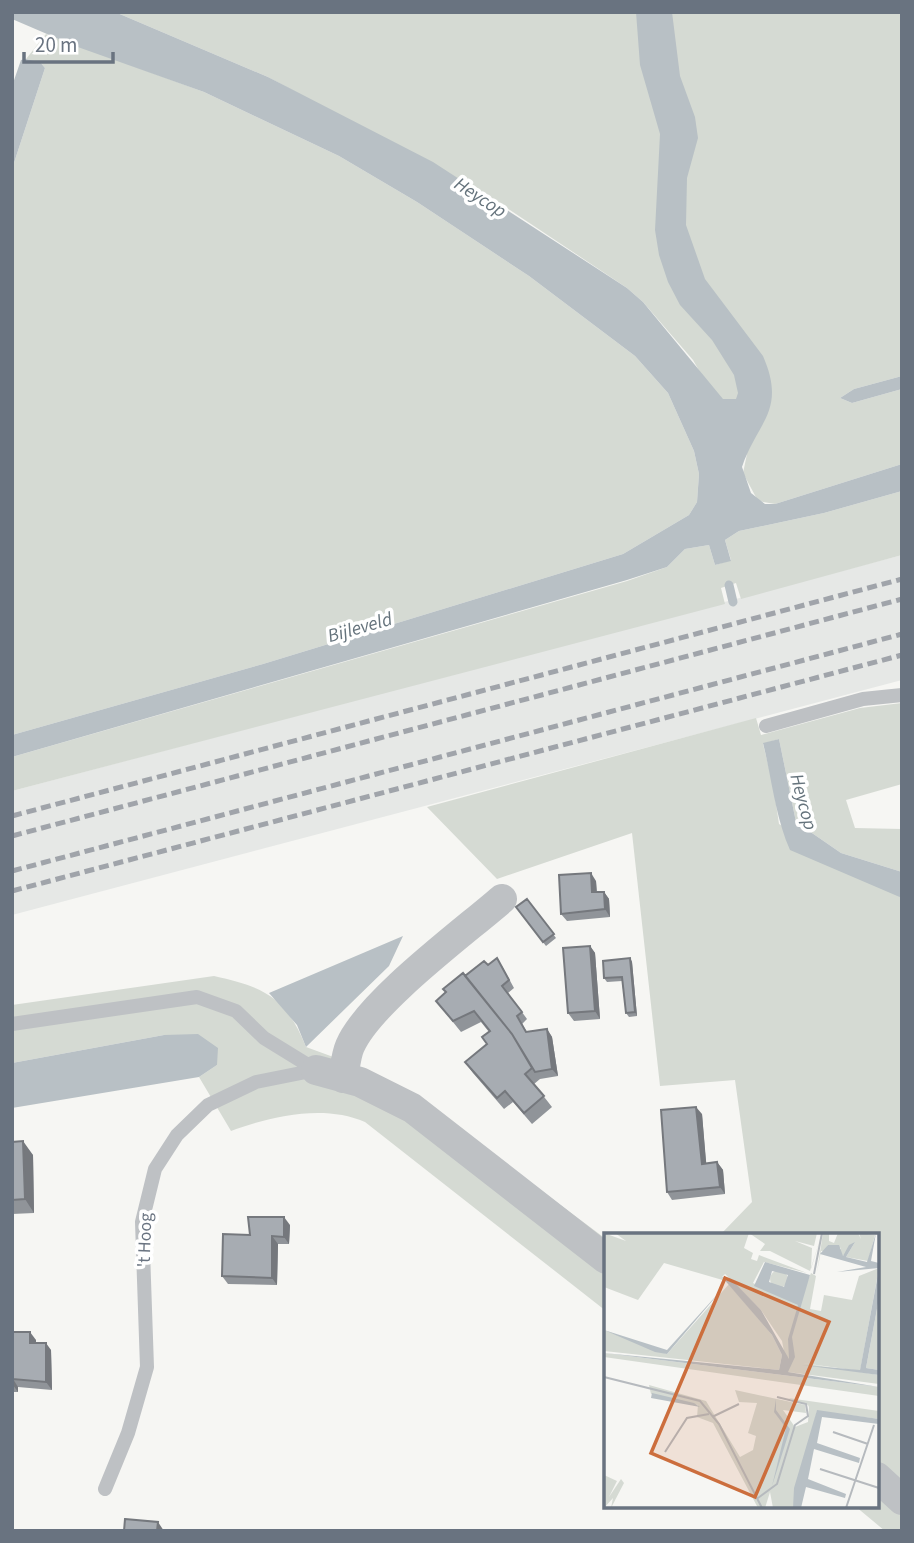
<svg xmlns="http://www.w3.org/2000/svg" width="914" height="1543" font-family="'Source Sans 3',sans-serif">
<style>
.built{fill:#e6e8e6}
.green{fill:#d5dad3}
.water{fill:#b8c0c5}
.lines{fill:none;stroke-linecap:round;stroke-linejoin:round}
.stream{stroke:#b8c0c5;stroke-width:9}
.lane{stroke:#bec1c4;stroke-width:14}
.street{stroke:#bec1c4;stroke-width:30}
.rail{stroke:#a0a4aa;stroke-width:5;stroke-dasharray:10 5;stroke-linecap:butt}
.wall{fill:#909499}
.shaded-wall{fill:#75787d}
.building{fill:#a7acb2;stroke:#75787d;stroke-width:2}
.labels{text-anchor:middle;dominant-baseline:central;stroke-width:7;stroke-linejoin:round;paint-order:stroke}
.street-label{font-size:18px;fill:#697380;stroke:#fff}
.water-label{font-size:19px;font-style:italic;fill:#65737c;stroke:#fff}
.inset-road{fill:none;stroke:#b6babe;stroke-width:2}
.view{fill:#cc6e3d;fill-opacity:0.15;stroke:#cc6e3d;stroke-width:3.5}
.inset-edge{fill:none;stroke:#697380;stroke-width:3.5}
</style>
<rect width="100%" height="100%" fill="#f6f6f3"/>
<!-- built -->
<path class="built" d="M902,555v125l-890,235v-124z"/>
<!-- green -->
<path class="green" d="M115,12h787v364l-48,13 -14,9 12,5 50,-14v75l-127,40 -17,-3 -15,-28 4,-19 -54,-94 -50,-58 -16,-14 -129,-86 -230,-125z
M46,34l158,58 135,64 78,46 112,74 106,80 33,37 26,58 5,23 -2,28 -8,13 -66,39 -360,110 -251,71v-566l33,-101 -5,-6 -14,-3z
M902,491v64l-161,44 -5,-16 -15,5 4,16 -713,187v-34l615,-176 40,-14 18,-18 24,-4 6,20 16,-5 -6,-20 14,-9 85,-18z
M902,703v81l-56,16 9,28 47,1v43l-61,-19 -45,-31 -17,-83 -16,5 10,40 6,40 123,74v633h-17l-30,-25h22v-271h-157l32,-33 -17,-122 -75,6 -28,-253 -135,46 -70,-72 329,-89 5,17 99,-27z
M214,976c50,11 72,21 92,71l52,19 54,28 194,145v72l-241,-189c-41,-18 -94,-6 -134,9l-32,-54 18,-12 -53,-30 -152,28v-58z"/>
<!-- water -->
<path class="water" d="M12,12h103l153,65 165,85 194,126 16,14 80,97h13l2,-6 -4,-18 -22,-35 -32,-35 -12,-23 -9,-27 -4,-25 5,-96 -20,-69 -4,-53h36l8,64 15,41 3,21 -11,40 -1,47 19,54 58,77c24,55 -6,66 -21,111l9,26 14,11h10l127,-40v27l-78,22 -85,18 -14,9 6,21 -16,4 -6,-20 -24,4 -18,18 -40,13 -615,177v-22l251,-71 360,-110 66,-39 8,-13 2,-28 -5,-23 -26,-58 -33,-37 -106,-80 -112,-74 -78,-46 -135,-64 -129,-46 -63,-27z
M26,59l14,3 5,6 -33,101v-83l9,-26z
M902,376v13l-50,14 -12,-5 14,-9z
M779,739l17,83 45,31 61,19v26l-112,-48c-15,-34 -18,-71 -27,-107z
M403,936l-14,30 -83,81 -9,-22 -28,-32z
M198,1034l20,14 -1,17 -18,12 -187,31v-45l152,-28z"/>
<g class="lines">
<!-- stream -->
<path class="stream" d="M729,585l4,17"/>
<!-- lane -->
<path class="lane" d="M766,726l97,-27 39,-4
M12,1024l185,-27 39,14 28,27 52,32
M105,1489l23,-56 19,-66 -5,-145 13,-53 22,-34 31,-30 48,-23 60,-12"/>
<!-- street -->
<path class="street" d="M316,1070l44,12 52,26 194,151
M343,1078c2,-10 3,-23 7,-32 19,-44 114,-114 152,-147
M877,1477l25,23"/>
<!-- rail -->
<path class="rail" d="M12,816l890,-237
M12,836l890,-237
M12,871l890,-237
M12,891l890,-236"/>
</g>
<!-- wall -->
<path class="wall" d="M596,881l1,11h7l5,7 1,18 -43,4 -6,-7z
M527,899l29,39 -10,8 -30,-39z
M590,946l5,7 5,66 -26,2 -6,-8z
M630,958l2,4 5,54 -8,1 -3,-4 -4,-32 -15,1 -3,-4z
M502,966l12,22 -6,5 19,26 -5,5 5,8 20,-3 5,8 6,39 -18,3 -6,5 18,23 -20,17 -19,-22 -9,7 -31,-36 -8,-11 22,-18 2,-12 -8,-10 -20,10 -25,-31 29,-25z
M702,1114l4,50 11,-2 6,8 2,24 -53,6 -5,-8z
M12,1142l21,13 1,58 -22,1z
M290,1225l-1,19h-11l-1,41 -49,-1 -6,-8 28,-41z
M12,1332l24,8v3l15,7 1,40 -34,-3v5h-6z"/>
<!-- shaded-wall -->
<path class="shaded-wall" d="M591,873l5,8 1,19 -5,-8z
M604,892l5,7 1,18 -5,-8z
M590,946l5,7 5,66 -5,-8z
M630,958l2,4 5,54 -2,-4z
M547,1029l5,8 6,39 -6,-7z
M696,1107l6,7 5,58 -5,-8z
M23,1141l10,14 1,58 -9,-14z
M717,1162l6,8 2,24 -5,-7z
M284,1217l6,8 -1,19 -5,-7z
M272,1236l6,8 -1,41 -5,-7z
M30,1332l6,8v10l-6,-7z
M46,1343l5,7 1,40 -6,-8z
M13,1379l5,8v5l-5,-7z
M158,1522l6,9h-7z"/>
<!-- building -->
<path class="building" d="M591,873l1,19h12l1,17 -44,5 -2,-39z
M527,899l27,35 -11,8 -27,-35z
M590,946l5,65 -27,2 -5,-65z
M497,958l12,22 -7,6 20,26 -5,4 9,16 21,-3 5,40 -17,3 -23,-38 -47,-58 19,-15 4,4z
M630,958l5,54 -9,1 -4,-36 -18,1 -1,-17z
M463,973l49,61 20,34 -7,6 19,22 -20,17 -19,-22 -8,7 -32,-36 22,-18 -5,-7 8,-6 -16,-20 -21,10 -17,-20 10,-9 -3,-3z
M696,1107l6,57 15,-2 3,25 -53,5 -6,-82z
M23,1141l2,58 -13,1v-58z
M248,1217h36v20l-12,-1v42l-50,-2 1,-42 27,1z
M12,1332h18v11h16v39l-33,-3 -1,6z
M125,1519l33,3 -1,9h-33z"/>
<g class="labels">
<!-- street labels -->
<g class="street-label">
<text transform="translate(145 1240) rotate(-88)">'t Hoog</text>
</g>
<!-- water labels -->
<g class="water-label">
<text transform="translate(480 198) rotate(33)">Heycop</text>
<text transform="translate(360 628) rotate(-16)">Bijleveld</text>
<text transform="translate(803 802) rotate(75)">Heycop</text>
</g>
</g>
<!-- overview -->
<g transform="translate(604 1233)">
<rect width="275" height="275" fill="#f6f6f3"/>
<path d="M0,0l22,8 -11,-8h202l-3,13 -19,-5 17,7 -1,21 11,-36 -12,38 -40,-20h-10l5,-7 -16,-11 -5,15 9,5 -2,6 6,2 2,-6 48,18 -43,-11 -11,21 45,21 13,-31 5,3 -6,33 11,2 3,-16 28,5 7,-24 20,-8 -19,103 -58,-8 77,12v9l-91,-12 -6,-31 -21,-31 -36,-36 -3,3 4,4 -62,-18 -26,37 -34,-13zM219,0h6v8l5,2 4,-10h20l3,6 -2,-6 16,2 -7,26 -22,-4 9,-15 -12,14 -5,-3 3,-5 -13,-3 -2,4 9,2h-14l-4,21zM166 46a9 9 0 1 1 18 0a9 9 0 1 1-18 0ZM125,51l43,51 10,20 -3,15 -175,-19v-21l63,24zM275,65v72l-13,-2zM0,120l275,34v9l-275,-39zM45,152l57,16 34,56 13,-7 3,-14 -8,-3 9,-30 -18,-1 -4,-12 70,15 1,8 -23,-3 12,17 13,-5 1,-15 -1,-2 -20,-7 91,13v8l-62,-8 -24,97h-20l-3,-16 -5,16h-7l-45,-85 -16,-6 1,-12 -47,-11zM0,242l13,6 -8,16 12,-18 3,4 -13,25 2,-10 -9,10z" fill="#d5dad3"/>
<path d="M272,0l-5,28 8,2v5l-42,4 29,-5 -46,-13 8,-9h11l4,11 6,-11 6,-3 -9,15 21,5zM161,29l45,13 -18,62 3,20 -7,15 91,15 -275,-34 175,17 3,-15 -10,-20 -50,-58 9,2 30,31 28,49 -1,-20 10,-34 -44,-19zM168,38l16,4 -4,12 -15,-5zM275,36v29l-13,70 13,2v5l-77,-10 58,5zM121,53l-58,68 -12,-2 -51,-22 63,20zM48,160l42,10 6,4 -49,-9zM172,166v11l14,19 -18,57 14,-58 -12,-16zM213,177l62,9v5l-57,-7 -5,26 43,15 -1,5 -45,-14 -6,30 38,15 -1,4 -39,-11 -5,21h-8l1,-20z" fill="#b8c0c5" fill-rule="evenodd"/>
<path class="inset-road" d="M210,41l8,-41M0,144l96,24 19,23 43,84M108,184l27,-13M229,199l35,12M61,219l22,-34 22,-4M216,236l59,19M154,265l19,-14 18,-59 13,-9 -2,-12 -29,-7M242,275l28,-83"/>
<path class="view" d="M121,45l104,44 -74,175 -104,-44z"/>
<rect width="275" height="275" class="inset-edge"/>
</g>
<!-- border -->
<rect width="914" height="1543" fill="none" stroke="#697380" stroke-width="28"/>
<!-- scale -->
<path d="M24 52v10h89v-10" fill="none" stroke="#697380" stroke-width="3.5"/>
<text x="35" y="52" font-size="21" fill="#697380" stroke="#ffffff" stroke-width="5" paint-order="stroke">20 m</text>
</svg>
